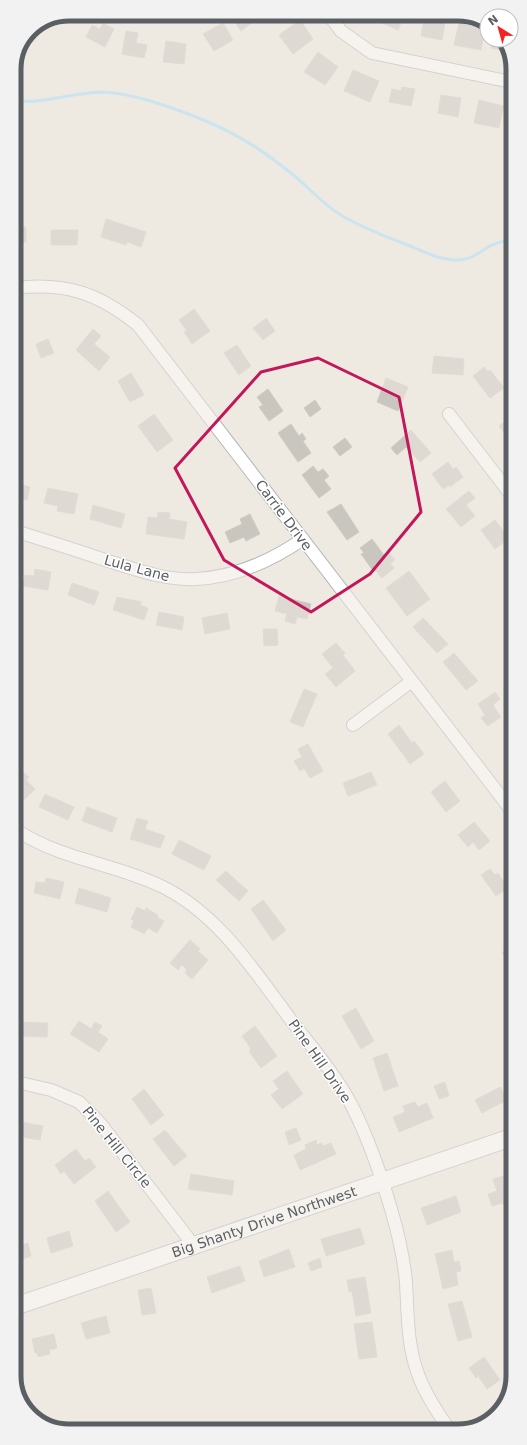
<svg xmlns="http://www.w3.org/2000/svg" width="527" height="1445" font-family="'DejaVu Sans',sans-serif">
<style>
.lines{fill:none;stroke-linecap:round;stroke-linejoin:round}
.stream{stroke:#a1deff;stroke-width:3}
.building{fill:#c9c5bf;stroke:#d3cbc0}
.street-casing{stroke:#b3b6ba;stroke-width:14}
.secondary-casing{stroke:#b4b8bd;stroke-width:19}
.street{stroke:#fff;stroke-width:12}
.secondary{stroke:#fff;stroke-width:17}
.marked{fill:none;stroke:#c2185b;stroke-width:3;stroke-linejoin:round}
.labels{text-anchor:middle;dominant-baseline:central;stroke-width:3;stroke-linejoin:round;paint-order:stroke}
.street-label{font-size:14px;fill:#5a5f64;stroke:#fff}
.rim{fill:none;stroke:#5a5f64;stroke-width:5}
</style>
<rect width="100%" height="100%" fill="#eeeae2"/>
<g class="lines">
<!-- stream -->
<path class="stream" d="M14,101c30,3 57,-8 87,-9 30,0 79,18 107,30 35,15 60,32 89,56 14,12 28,28 44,37 21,13 46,22 69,31 15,6 32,15 49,14 20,-1 27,-18 49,-19l3,4"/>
</g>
<!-- building -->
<path class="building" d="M236,14h23l2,2 -20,15 -10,-14z
M274,14h12l1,2 -11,4z
M378,14h27l-7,16 -23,-10z
M424,19l21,4 -3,17 -21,-4z
M300,20l13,19 -20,15 -14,-19z
M103,23l11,6 -9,18 -19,-10 6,-12 8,4z
M223,23l10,17 -19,11 -11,-17z
M459,23l26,5 -4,22 -27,-5z
M126,31l12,2 -2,10 11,2 -3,13 -22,-4z
M493,40h8l8,12 -18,-4z
M166,41l20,3 -2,20 -21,-2z
M318,52l20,15 -13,18 -21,-13z
M353,70l26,11 -9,21 -26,-11z
M402,87l13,2 -4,17 -22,-4 3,-13 9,2z
M441,95l20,3 -3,19 -20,-4z
M479,100l25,6 -5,22 -25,-5z
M106,219l40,13 -5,15 -14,-5 -1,3 -25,-8z
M14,220l1,7h11v15l-12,-1z
M51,230h27l-1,15h-26z
M194,309l16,22 -18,13 -8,-12 3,-1 -8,-11z
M266,318l9,13 -12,9 -10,-12z
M93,329l8,7 -7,8 16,13 -11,14 -23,-21z
M48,339l6,14 -13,5 -5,-14z
M237,345l14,21 -12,9 -15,-22z
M434,356l30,3 -1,16 -31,-2z
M484,367l4,5 2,-2 14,18 -14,10 -17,-22z
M131,373l13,22 -14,7 -12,-21z
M386,378l22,9 -10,24 -21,-9z
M268,389l15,22 -14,10 -10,-14 4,-2 -6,-8z
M315,400l6,9 -11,8 -6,-9z
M154,414l19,26 -16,12 -19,-26z
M512,416v23l-2,1 -11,-14z
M291,424l8,12 3,-3 4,6 -3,2 8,12 -13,9 -20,-29z
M411,430l20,23 -11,9 -14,-15 -9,8 -6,-7z
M345,438l7,9 -12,9 -7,-9z
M448,462l5,7 3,-2 7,10 -13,10 -1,-2 -6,4 -11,-15z
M313,466l5,6 5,-3 6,7 -5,4 7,9 -12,9 -17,-23z
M15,483l15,4 -3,13 -12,-3z
M48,488l30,6 -4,20 -17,-3 1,-5 -14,-3z
M469,491l6,7 -9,7 9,11 -14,11 -15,-18z
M341,504l18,28 -12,8 -20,-28z
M93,505l32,9 -4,14 -31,-9z
M158,512l12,1 -1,6 18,3 -3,17 -38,-5 2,-17 9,1z
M250,514l10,20 -14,7 -2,-4 -14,6 -5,-11 17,-8 -2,-5z
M495,520l14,18 -14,11 -14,-19z
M372,539l12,16 4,-3 7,8 -5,3 4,5 -12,10 -6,-7 -2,1 -13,-18 3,-1 -4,-5z
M512,554v14l-7,-9z
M35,569l16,3 -3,18 -25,-4 2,-11 9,1z
M409,571l21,28 -23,17 -21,-28z
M72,583l27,9 -5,13 -26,-10z
M279,596l32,8 -4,15 -10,-2 -2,7 -10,-3 2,-7 -12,-3z
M117,597l25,5 -2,3 8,3 -4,12 -31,-10z
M159,612l25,5 -2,13 -26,-5z
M227,613l3,16 -25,5 -3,-16z
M423,618l25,26 -11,9 -24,-26z
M263,629h14l1,16 -14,1z
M336,643l9,10 -2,2 12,16 -19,16 -11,-13 8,-6 -11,-14z
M454,653l24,28 -12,9 -23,-28z
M304,689l13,5 -14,33 -13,-5z
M495,692l5,7 -7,6 8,12 -13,9 -7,-8 4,-3 -7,-11z
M399,725l13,18 2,-2 10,13 -14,10 -22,-30z
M308,744l15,27 -13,7 -6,-10 -4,3 -6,-10 8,-4 -4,-8z
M512,746v13l-6,-8z
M15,771l4,3 3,-3 7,6 -3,3 9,9 -11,11 -9,-9z
M371,772l6,13 -29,11 -5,-13z
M445,781l15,20 -14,11 -15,-20z
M45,794l29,13 -6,13 -29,-13z
M87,807l30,11 -5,14 -30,-11z
M137,818l11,3 -3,8 20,7 -5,12 -30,-9z
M474,822l16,19 -11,9 -6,-8 -5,5 -10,-12z
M179,840l32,16 -7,14 -32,-16z
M490,869l5,6 3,-2 10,15 -12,8 -15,-21z
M226,871l22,20 -9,10 -23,-21z
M46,878l18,4 -4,17 -26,-6 2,-11 9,1z
M79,888l32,10 -4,14 -32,-9z
M263,900l23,30 -13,11 -22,-32z
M137,907l8,4 1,-3 12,7 -1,2 7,4 -7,12 -9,-5 -4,6 -13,-7 3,-6 -3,-2z
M190,940l10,9 -2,2 10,9 -16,19 -7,-6 2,-3 -5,-5 -4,5 -8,-7z
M511,945l1,14 -2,3 -8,-9z
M356,1008l18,33 -13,8 -19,-33z
M79,1021l12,8 4,-7 7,4 -4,6 10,7 -9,13 -29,-18z
M15,1022l33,1 -1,14 -32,-1z
M255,1026l22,30 -16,12 -12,-17 2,-2 -9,-13z
M387,1053l11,33 -14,5 -11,-33z
M287,1071l16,23 -21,15 -11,-14 8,-6 -6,-8z
M445,1082l4,14 -10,3 -5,-13z
M500,1087l7,13 -25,13 -7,-13z
M144,1089l20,26 -13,10 -19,-26z
M415,1102l3,5 9,-4 6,15 -34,14 -6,-15 12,-5 -2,-6z
M16,1121l27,5 -3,14 -24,-4z
M296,1128l5,12 -12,5 -4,-13z
M165,1130l22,26 -13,10 -21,-27z
M316,1140l1,5 5,-2 1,3 8,-3 5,11 -36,16 -6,-15 12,-6 -1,-4z
M76,1149l9,12 4,-3 7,9 -22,17 -10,-13 -3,3 -6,-9z
M513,1173v34l-5,1 -1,-4 -3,1 -1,-2 -11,3 -4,-12 9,-3 -4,-12z
M191,1174l43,7 -2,14 -44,-6z
M108,1191l22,31 -14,10 -21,-31z
M456,1196l5,16 -34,13 -6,-17z
M360,1228l5,16 -39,12 -5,-17z
M69,1231l4,15 -22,7 -4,-15z
M28,1243l3,13 -15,5v-15z
M289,1249l6,18 -31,10 -5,-16z
M452,1250l2,12 5,-1 2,10 -5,1 2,13 -15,4 -8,-35z
M320,1258l2,9 -11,4 -3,-8z
M240,1266l5,15 -33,12 -5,-16z
M365,1277l6,36 -15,3 -4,-25 -3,1 -2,-12z
M151,1288l5,25 -14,2 -4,-25z
M462,1301l10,36 -14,4 -10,-37z
M106,1316l4,17 -24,6 -5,-16z
M372,1322l5,35 -18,2 -5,-35z
M54,1334l3,14 -8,2 1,4 -12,3 -1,-4h-2l-3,-14z
M484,1357l16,23 -13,9 -9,-13 -2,2 -7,-10z"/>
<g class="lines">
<!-- street casing -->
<g class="street-casing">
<path id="street" d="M176,14h4
M328,14l13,17 31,22 139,29
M14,288c52,-6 84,5 124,37l374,486
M449,414l63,82
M15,531c29,9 58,18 87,28 30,9 62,22 94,20 39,-2 75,-18 107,-40
M353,725l59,-44
M15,829c45,31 100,34 148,58 58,29 93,87 131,137 21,27 44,54 59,84 16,32 28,67 38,101 7,24 13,49 15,74 2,31 1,62 12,91 7,20 19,38 31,55
M16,1082l35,8 28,12 21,21 88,115 3,10"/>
</g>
<!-- secondary casing -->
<g class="secondary-casing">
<g id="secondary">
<path id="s1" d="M16,1306l497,-169"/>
</g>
</g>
<!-- street -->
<use href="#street" class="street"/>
<!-- secondary -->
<use href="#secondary" class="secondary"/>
</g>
<!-- marked area -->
<path d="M0 0H527V1445H0ZM318,358l81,39 22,115 -51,62 -59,38 -87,-52 -49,-92 86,-96z" fill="#eeeae2" fill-opacity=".55" fill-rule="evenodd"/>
<path class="marked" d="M318,358l81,39 22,115 -51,62 -59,38 -87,-52 -49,-92 86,-96z"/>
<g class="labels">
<!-- street labels -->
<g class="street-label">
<text transform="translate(284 515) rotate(53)">Carrie Drive</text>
<text transform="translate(137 568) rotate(15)">Lula Lane</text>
<text transform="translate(320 1061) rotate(55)">Pine Hill Drive</text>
<text transform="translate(117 1147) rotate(51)">Pine Hill Circle</text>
<text stroke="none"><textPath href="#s1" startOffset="262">Big Shanty Drive Northwest</textPath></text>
</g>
</g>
<!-- crop -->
<path d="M0 0H527V1445H0ZM69 21H458A48 48 0 0 1 506 69V1376A48 48 0 0 1 458 1424H69A48 48 0 0 1 21 1376V69A48 48 0 0 1 69 21Z" fill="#f2f2f3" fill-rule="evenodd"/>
<path class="rim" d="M69 21H458A48 48 0 0 1 506 69V1376A48 48 0 0 1 458 1424H69A48 48 0 0 1 21 1376V69A48 48 0 0 1 69 21Z"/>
<!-- north arrow -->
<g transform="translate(499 28) rotate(323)"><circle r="19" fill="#ffffff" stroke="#bdbfc1"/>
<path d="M0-3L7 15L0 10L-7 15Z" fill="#f32325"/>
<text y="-6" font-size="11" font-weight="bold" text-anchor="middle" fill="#5a5f64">N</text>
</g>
</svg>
